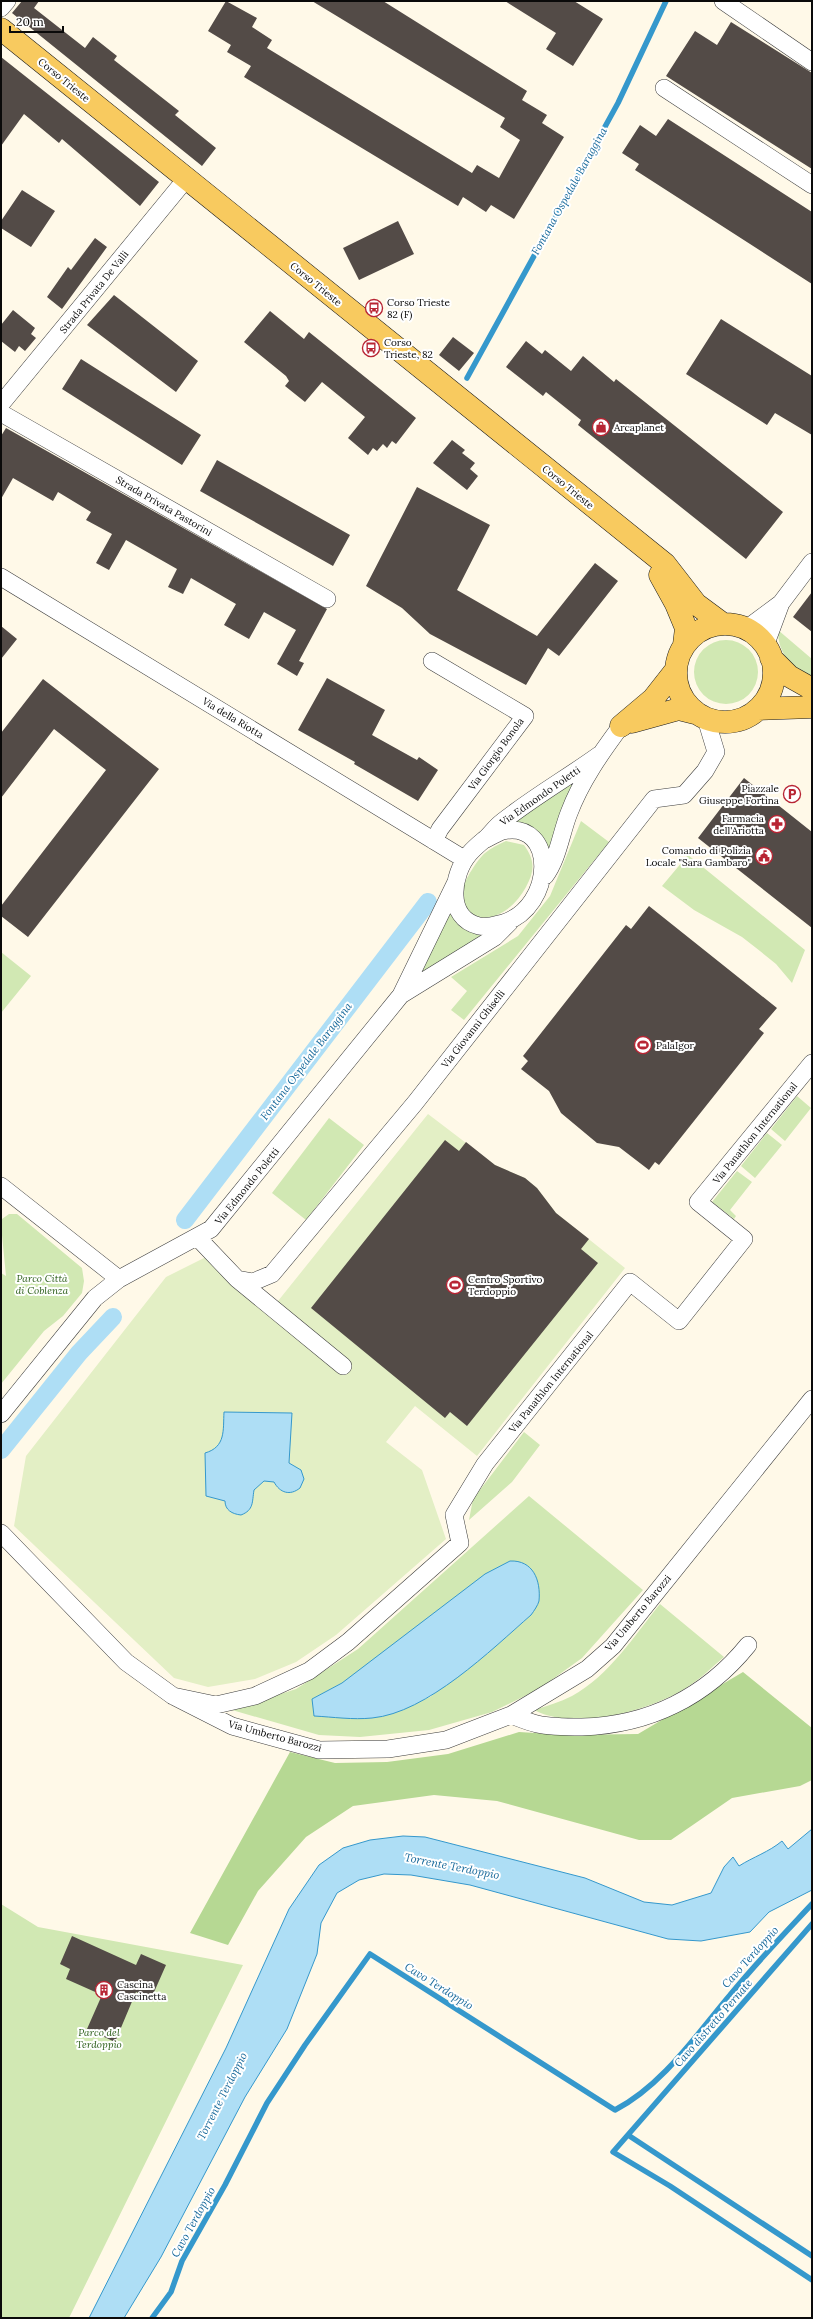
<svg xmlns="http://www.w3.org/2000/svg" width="813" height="2319" font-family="Lora,serif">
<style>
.green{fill:#d1e8b3;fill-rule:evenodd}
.forest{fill:#b6d893}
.pitch{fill:#e3efc5}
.water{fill:#aedef5;stroke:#3598cc}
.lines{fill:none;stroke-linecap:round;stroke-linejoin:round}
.stream{stroke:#3598cc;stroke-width:5.5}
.canal{stroke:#aedef5;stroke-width:18}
.building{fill:#534b47}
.minor-casing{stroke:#3d3d3d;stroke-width:18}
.major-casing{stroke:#1b1b1b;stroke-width:23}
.minor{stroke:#fff;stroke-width:17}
.major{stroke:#f8ca5f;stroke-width:22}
.labels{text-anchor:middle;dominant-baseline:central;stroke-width:4;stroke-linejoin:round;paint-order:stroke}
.street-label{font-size:10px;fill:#0a0a0a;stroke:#fff}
.poi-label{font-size:10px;fill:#0a0a0a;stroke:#fff;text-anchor:start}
.park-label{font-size:10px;font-style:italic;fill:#2e601c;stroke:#fff}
.water-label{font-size:11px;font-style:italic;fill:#16689a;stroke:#fff}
</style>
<rect width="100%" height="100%" fill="#fff9e8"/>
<!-- green -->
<path class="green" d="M778,630l34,29v22c-19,-16 -34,-24 -34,-51z
M694 672a32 32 0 1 1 64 0a32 32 0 1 1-64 0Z
M584,772l-36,85 -40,-33 49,-30z
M581,821l28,21 -145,178 -13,-10 16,-19 -16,-14 67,-41 32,-40z
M506,841l18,4c11,15 11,26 2,42 -10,18 -29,36 -51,29 -6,-2 -12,-9 -14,-15 -3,-12 15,-40 24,-48 6,-5 14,-9 21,-12z
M688,855l117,95 -13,33 -16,-19 -16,-13 -18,-14 -48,-27 -32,-24z
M449,903l11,23 22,9 -70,51z
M1,952l30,24 -30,37z
M797,1096l14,12 -26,33 -14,-12z
M329,1118l35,27 -58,75 -34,-27z
M767,1133l15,12 -27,33 -14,-12z
M737,1171l15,11 -22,28 6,6 -2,3 -22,-17z
M9,1214h8l65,54 2,13 -2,12 -19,23 -19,15 -43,53v-111l5,3 -5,-51 1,-6z
M524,1432l16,13 -28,37 -43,38 4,-21z
M529,1496l114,94 -61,68 -43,31 -47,23 -63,18 -69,7 -41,-2 -87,-25 64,-21 62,-40zM539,1602l-8,13 -28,25 -73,57 -37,15 -21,6 -60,-19 30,-16z
M660,1604l64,53c-14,12 -27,25 -43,34 -38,21 -106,40 -147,19 13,-4 26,-8 38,-14 37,-20 62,-60 88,-92z
M1,1904l37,23 205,38 -174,353h-68z"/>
<!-- forest -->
<path class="forest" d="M743,1672l69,56v52l-12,6 -68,12 -61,42h-32l-142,-39 -63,-6 -81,11 -47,31 -48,54 -30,54 -38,-12 100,-181 45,11 52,-1 61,-8 71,-22 48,3 71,-1z"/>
<!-- pitch -->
<path class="pitch" d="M428,1114l67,51 30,13 12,10 19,25 69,55 -148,188 -62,-50 -29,36 36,28 24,69 -110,96 -40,27 -41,17 -47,8 -34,-9 -160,-152 12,-70 140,-179 40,-20 64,54z"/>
<!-- water -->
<path class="water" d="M224,1412l68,1 -3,50 12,7 3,9 -4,9c-10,8 -20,5 -26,-6l-10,-1 -10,9c-2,12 0,20 -13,25 -9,-1 -16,-5 -16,-14l-19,-5 -1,-43c21,-6 18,-23 19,-41z
M510,1561c23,-1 31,19 29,40 -1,4 -5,10 -8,14 -40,35 -104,98 -159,103 -19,2 -39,-1 -58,-2l-2,-17 30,-16 143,-109z
M812,1829v61l-43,22 -19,20 -49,9 -33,-2 -198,-54 -59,-10 -27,-1 -25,6 -22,13 -16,30 -4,31 -30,75 -42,68 -84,160 -37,61h-35l137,-270 63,-139 30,-44 24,-17 27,-8 33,-4 22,1 160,41 59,24 28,3 39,-12 13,-26 9,-10 6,9c14,-9 30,-14 43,-25l6,8z"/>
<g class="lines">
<!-- stream -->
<path class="stream" d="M467,378l151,-275 48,-102
M812,1924l-199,228 57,34 142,94
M628,2135l184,121
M152,2318l19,-26 11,-31 43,-76 42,-82 38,-58 65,-91 245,156c48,-25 81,-75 115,-115 26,-32 54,-61 82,-91"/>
<!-- canal -->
<path class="canal" d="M185,1220l243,-318
M1,1450l78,-97 34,-36"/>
</g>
<!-- building -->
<path class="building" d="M22,1h17l-5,7 51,40 8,-11 24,19 -3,4 65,51 -4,4 41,33 -14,18 -190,-153z
M226,1l31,17 -5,9 20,13 -5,8 205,125 5,-8 22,13 21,-38 -20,-13 5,-9 -193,-117h71l144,90 -5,9 25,15 -5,8 22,14 -50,82 -23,-14 -5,7 -23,-15 -5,9 -214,-129 7,-11 -24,-14 4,-7 -23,-14z
M505,1h69l29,18 -30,47 -27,-17 10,-16z
M731,22l81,51v96l-146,-93 29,-45 22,14z
M1,57l158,125 -19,24 -78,-67 -3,4 -35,-29 -23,32z
M668,119l144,93v72l-177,-114 4,-6 -17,-11 18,-28 16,11z
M22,190l33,21 -24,36 -30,-19v-7z
M398,221l16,33 -55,26 -16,-32z
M95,238l12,9 -45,62 -15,-12 21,-30 3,3z
M114,295l84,66 -22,31 -89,-67z
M13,310l22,18 -4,6 5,4 -11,13 -6,-5 -4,6 -14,-11v-16z
M270,311l34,28 5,-7 107,86 -20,26 -4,-3 -5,7 -4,-4 -6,7 -4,-3 -5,7 -20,-17 17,-21 -43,-35 -17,20 -20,-16 4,-5 -3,-5 -42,-34z
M721,319l91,57v59l-37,-22 -8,12 -81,-51z
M453,337l21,16 -15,18 -20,-16z
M526,341l16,13 3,-4 26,21 12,-15 31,26 2,-3 167,133 -37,47 -168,-134 3,-5 -35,-28 -3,4 -37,-29z
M81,359l120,76 -19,30 -120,-76z
M6,428l321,181 -28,52 5,2 -7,13 -20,-12 19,-34 -32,-18 -15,27 -25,-14 12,-21 -45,-26 -8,16 -15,-7 9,-18 -51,-29 -17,30 -13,-7 16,-29 -26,-14 5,-8 -33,-20 -5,9 -40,-23 -12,21v-63z
M452,440l13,10 -3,3 13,10 -5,6 8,7 -11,14 -34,-27z
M217,460l133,75 -17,31 -133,-75z
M417,487l73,38 -33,65 80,46 58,-73 23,18 -59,75 -11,-8 -22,37 -96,-51 -28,-26 -36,-22z
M812,592v40l-19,-15z
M1,626l16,13 -16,20z
M327,678l58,32 -13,25 45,25 2,-3 19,13 -20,31 -64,-37 1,-2 -57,-32z
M43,679l116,90 -131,168 -27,-21v-10l105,-136 -52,-41 -53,69v-65z
M744,778l68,54v96l-114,-90z
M649,906l128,102 -18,21 5,4 -105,132 -4,-3 -6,8 -30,-23 -22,-4 -36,-30 -12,-22 -28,-22 7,-8 -5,-5 103,-131 5,4z
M445,1140l14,11 7,-9 29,23 30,13 12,10 19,25 33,26 -8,10 17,14 -131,163 -17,-14 -5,6 -134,-110z
M72,1936l64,29 5,-11 25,11 -15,34 -15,-7 -21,50 -28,-13 15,-34 -36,-16 4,-10 -10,-5z"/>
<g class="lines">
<!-- minor casing -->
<g class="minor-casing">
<path id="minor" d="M723,1l89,61
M1,8l6,-7
M664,88l148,97
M1,404l185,-225
M1,413l326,186
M1,577l463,282
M746,629l35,-26 31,-41
M765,646l16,-43
M432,661l93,55 -85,113 -6,12
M484,840c6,-3 13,-7 19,-9 54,-11 52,76 0,92 -8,2 -16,5 -24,3 -34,-8 -27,-52 -10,-72 5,-6 10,-10 16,-15 6,-5 10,-12 17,-17 30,-24 65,-44 97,-67
M545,876c13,-17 16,-43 24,-63 12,-32 32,-60 52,-87
M401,995l94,-58 15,-15
M1,1186l118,93
M197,1237l40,42 16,3 19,-8 143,-171 239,-304 30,-4 21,-24 11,-19 -10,-33
M237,1279l106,87
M1,1414l94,-116 24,-19 92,-50 190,-234 55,-113
M1,1533l125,129 47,34 59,30 87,24 69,-1 58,-9 65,-25 76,-46 26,-23 199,-247
M173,1696l43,9 39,-9 54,-25 39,-29 112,-99 -6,-28 31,-51 145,-182 49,39 65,-82 -46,-37 114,-139
M511,1715c8,3 17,7 26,9 14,3 31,3 45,3 67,-2 124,-30 166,-82"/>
</g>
<!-- major casing -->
<g class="major-casing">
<path id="major" d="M1,29l664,535 31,40 27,20
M660,575l16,29 10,24 -2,17
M676 673a49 49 0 1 1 98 0a49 49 0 1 1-98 0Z
M771,658l18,18 23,13
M758,709l54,-2
M632,722l47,-13 16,4
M621,726l32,-27 22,-28"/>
</g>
<!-- minor -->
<use href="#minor" class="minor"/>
<!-- major -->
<use href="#major" class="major"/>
</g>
<!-- icons -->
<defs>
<g id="bus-ring" transform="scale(0.9)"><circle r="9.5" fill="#fff" stroke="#b82534" stroke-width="1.5"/><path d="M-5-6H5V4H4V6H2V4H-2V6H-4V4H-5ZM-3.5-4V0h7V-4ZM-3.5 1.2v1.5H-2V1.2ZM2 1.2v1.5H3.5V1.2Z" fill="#b82534"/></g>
<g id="shop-ring" transform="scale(0.9)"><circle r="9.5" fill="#fff" stroke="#b82534" stroke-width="1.5"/><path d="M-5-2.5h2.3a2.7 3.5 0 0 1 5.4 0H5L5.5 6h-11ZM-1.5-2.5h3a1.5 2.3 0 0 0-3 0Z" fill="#b82534"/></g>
<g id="parking-ring" transform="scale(0.9)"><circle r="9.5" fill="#fff" stroke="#b82534" stroke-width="1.5"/><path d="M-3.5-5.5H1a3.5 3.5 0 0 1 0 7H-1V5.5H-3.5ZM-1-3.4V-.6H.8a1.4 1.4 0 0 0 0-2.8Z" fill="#b82534"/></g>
<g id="pharmacy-ring" transform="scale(0.9)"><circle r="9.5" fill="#fff" stroke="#b82534" stroke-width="1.5"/><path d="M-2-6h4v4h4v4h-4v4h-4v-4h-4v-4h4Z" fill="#b82534"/></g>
<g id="civic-ring" transform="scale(0.9)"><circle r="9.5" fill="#fff" stroke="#b82534" stroke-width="1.5"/><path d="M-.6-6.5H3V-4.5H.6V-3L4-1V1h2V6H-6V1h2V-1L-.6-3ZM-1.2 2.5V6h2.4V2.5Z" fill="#b82534"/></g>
<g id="stadium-ring" transform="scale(0.9)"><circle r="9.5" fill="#fff" stroke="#b82534" stroke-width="1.5"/><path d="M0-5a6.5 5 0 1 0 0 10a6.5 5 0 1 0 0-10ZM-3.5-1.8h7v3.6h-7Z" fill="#b82534"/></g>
<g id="building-ring" transform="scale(0.9)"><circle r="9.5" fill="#fff" stroke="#b82534" stroke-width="1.5"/><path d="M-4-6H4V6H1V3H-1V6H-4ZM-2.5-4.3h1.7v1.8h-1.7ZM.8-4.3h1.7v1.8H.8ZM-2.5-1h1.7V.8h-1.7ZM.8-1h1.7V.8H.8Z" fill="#b82534"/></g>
</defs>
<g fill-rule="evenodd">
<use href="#bus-ring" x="374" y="308"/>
<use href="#bus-ring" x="371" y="348"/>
<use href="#shop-ring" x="601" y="427"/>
<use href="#parking-ring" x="792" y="794"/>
<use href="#pharmacy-ring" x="777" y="824"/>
<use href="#civic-ring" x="764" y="856"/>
<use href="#stadium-ring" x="643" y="1045"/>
<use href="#stadium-ring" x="455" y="1285"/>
<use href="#building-ring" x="104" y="1990"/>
</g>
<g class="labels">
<!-- street labels -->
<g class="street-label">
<text transform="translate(64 80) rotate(39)">Corso Trieste</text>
<text transform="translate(316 284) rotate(39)">Corso Trieste</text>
<text transform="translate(94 292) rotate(-51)">Strada Privata De Valli</text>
<text transform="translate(568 487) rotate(39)">Corso Trieste</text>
<text transform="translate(164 506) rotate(30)">Strada Privata Pastorini</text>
<text transform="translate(233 718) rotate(31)">Via della Riotta</text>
<text transform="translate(496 754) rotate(-54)">Via Giorgio Bonola</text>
<text transform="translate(540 796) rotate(-35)">Via Edmondo Poletti</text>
<text transform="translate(473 1029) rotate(-52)">Via Giovanni Ghiselli</text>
<text transform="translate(755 1133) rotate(-51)">Via Panathlon International</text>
<text transform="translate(247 1186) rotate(-51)">Via Edmondo Poletti</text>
<text transform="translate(551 1382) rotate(-51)">Via Panathlon International</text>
<text transform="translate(638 1613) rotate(-50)">Via Umberto Barozzi</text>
<text transform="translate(275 1736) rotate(15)">Via Umberto Barozzi</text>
</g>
<!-- poi labels -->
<g class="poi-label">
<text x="387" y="302">Corso Trieste<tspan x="387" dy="12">82 (F)</tspan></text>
<text x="384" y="342">Corso<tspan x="384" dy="12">Trieste, 82</tspan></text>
<text x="614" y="427">Arcaplanet</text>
<text x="779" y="788" text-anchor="end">Piazzale<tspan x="779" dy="12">Giuseppe Fortina</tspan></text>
<text x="764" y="818" text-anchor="end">Farmacia<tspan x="764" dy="12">dell'Ariotta</tspan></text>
<text x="751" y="850" text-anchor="end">Comando di Polizia<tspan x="751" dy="12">Locale "Sara Gambaro"</tspan></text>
<text x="656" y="1045">PalaIgor</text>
<text x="468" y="1279">Centro Sportivo<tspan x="468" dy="12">Terdoppio</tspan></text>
<text x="117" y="1984">Cascina<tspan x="117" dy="12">Cascinetta</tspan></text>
</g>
<!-- park labels -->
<g class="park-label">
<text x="42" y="1278">Parco Città<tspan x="42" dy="12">di Coblenza</tspan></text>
<text x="99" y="2032">Parco del<tspan x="99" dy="12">Terdoppio</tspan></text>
</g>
<!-- water labels -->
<g class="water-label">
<text transform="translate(569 191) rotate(-61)">Fontana Ospedale Baraggina</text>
<text transform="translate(306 1061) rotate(-53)">Fontana Ospedale Baraggina</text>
<text transform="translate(452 1866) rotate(11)">Torrente Terdoppio</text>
<text transform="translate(750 1957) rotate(-48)">Cavo Terdoppio</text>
<text transform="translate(439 1986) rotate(32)">Cavo Terdoppio</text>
<text transform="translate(713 2023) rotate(-49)">Cavo distretto Pernate</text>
<text transform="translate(222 2096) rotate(-63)">Torrente Terdoppio</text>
<text transform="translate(193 2222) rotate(-61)">Cavo Terdoppio</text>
</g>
</g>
<!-- border -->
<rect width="813" height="2319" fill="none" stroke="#0a0a0a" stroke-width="4"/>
<!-- scale -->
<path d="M10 26v6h53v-6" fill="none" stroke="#0a0a0a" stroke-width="2"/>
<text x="16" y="26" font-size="12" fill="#0a0a0a" stroke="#ffffff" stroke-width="3" paint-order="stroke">20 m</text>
</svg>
